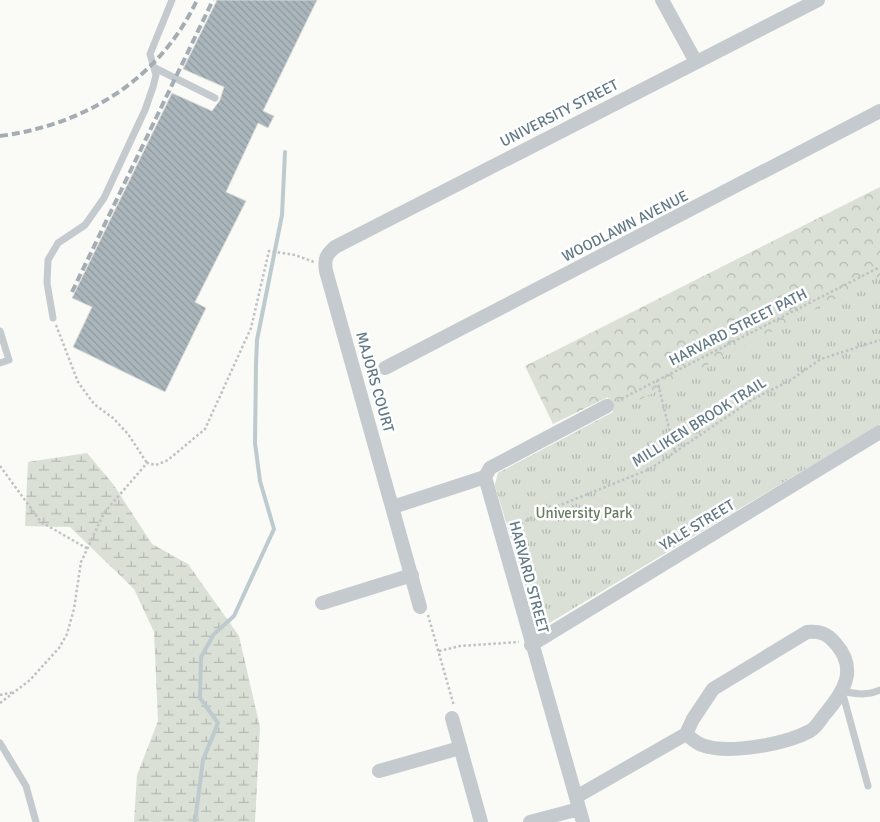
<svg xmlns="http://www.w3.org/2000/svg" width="880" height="822" font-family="Signika,sans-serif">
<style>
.forest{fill:url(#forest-crowns)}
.wetland{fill:url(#wetland-marsh)}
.park{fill:url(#park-tufts)}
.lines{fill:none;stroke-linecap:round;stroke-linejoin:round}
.stream{stroke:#bdcace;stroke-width:4}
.building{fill:url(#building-back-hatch);stroke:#dcdcd9}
.path{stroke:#bec2c4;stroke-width:2.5;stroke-dasharray:2.5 2.5;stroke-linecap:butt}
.service{stroke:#c4cacd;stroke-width:7}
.minor{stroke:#c4cacd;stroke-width:14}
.rail{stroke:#a4adb3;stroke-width:4;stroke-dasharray:8 4;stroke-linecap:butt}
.labels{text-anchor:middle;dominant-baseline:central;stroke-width:5;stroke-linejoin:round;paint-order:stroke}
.street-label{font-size:15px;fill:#617885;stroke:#fff}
.park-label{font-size:15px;fill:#687c61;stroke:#fff}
</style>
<defs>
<pattern id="forest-crowns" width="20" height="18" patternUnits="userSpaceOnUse" patternTransform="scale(1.25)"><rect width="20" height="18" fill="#dae0d6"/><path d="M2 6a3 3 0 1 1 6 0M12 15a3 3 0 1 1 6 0" fill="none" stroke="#b4bab3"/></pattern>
<pattern id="wetland-marsh" width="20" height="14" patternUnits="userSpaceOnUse" patternTransform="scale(1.25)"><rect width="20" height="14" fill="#dae0d6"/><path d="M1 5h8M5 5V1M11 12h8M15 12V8" fill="none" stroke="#b4bab3"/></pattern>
<pattern id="park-tufts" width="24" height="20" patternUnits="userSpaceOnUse" patternTransform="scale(1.25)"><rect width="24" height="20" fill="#dae0d6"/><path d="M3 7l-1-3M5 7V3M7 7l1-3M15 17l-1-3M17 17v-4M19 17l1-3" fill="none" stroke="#b4bab3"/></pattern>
<pattern id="building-back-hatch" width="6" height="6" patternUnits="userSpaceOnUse" patternTransform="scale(1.25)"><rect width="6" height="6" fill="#abb6bc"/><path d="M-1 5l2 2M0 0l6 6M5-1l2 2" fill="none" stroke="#8f999e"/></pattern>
</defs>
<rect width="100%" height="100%" fill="#fafaf7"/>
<!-- forest -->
<path class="forest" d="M880,187v237l-336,202 -6,1 -43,-142 3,-12 115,-61 -5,-15 -55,27 -28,-58z"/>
<!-- wetland -->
<path class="wetland" d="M87,453l26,31 39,60 36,20 51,72 21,91 -5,95h-121l3,-47 21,-54 -4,-89 -20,-43 -64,-62 -45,-1 3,-64z"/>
<!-- park -->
<path class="park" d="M880,276v148l-336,202 -6,1 -43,-142 3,-12z"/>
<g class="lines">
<!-- stream -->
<path class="stream" d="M195,822l8,-62 15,-37 -18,-25 1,-41 13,-23 20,-18 40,-87 -14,-48 -5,-38 1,-78 1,-25 25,-125 3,-63"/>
</g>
<!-- building -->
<path class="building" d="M217,0h100l-54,111 11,5 -6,12 -10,-5 -32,69 20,9 -51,101 11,6 -41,84 -92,-45 19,-40 -20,-9 100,-205 40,18 8,-11 4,-13 -41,-18z"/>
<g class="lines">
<!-- path -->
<path class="path" d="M56,325l22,57 16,22 19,14 15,16 19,29
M657,380l18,72
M617,401l263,-134
M0,466l41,56 47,27
M512,528l31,-16 107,-43 103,-70 36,-18 32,-22 59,-19
M428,615l26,91
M439,651l21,-5 59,-4
M0,695l14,-3
M0,703l30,-23 29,-32 8,-14 7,-25 7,-47 23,-49 43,-50 9,2 12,-5 37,-31 46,-101 18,-77 26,4 19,7"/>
<!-- service -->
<path class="service" d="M155,68l60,30
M53,318l-6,-35 1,-23 10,-17 27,-18 19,-27 41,-88 8,-23 3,-12 -6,-21 22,-54
M0,331l9,29 -9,3
M0,743l26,43 10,36
M868,786l-26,-95c14,3 25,5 38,-1"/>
<!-- minor -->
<path class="minor" d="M662,0l34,62
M385,368l495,-257
M393,507l92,-30
M322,603l90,-28
M420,607l-94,-336c-2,-12 0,-16 9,-24l483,-247
M531,645l349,-213
M452,718l29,104
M379,771l81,-23
M576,797l110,-63 7,-15 20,-30 94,-57c13,-1 20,1 29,12 22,25 8,48 -11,70 -4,5 -9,14 -15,17 -24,13 -82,24 -108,14 -6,-2 -11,-7 -16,-11
M530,822l49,-13
M583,822l-98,-345 5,-9 117,-62"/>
<!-- rail -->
<path class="rail" d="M0,136c85,-11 160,-57 197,-136
M72,292l141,-292"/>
</g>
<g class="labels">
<!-- street labels -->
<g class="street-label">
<text transform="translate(559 113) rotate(-27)">UNIVERSITY STREET</text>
<text transform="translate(625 226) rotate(-27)">WOODLAWN AVENUE</text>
<text transform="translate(738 327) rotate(-27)">HARVARD STREET PATH</text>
<text transform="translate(375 382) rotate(74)">MAJORS COURT</text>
<text transform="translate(699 422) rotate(-32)">MILLIKEN BROOK TRAIL</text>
<text transform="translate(697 525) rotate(-31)">YALE STREET</text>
<text transform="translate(529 577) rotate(75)">HARVARD STREET</text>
</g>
<!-- park labels -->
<g class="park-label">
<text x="584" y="513">University Park</text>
</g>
</g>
</svg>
